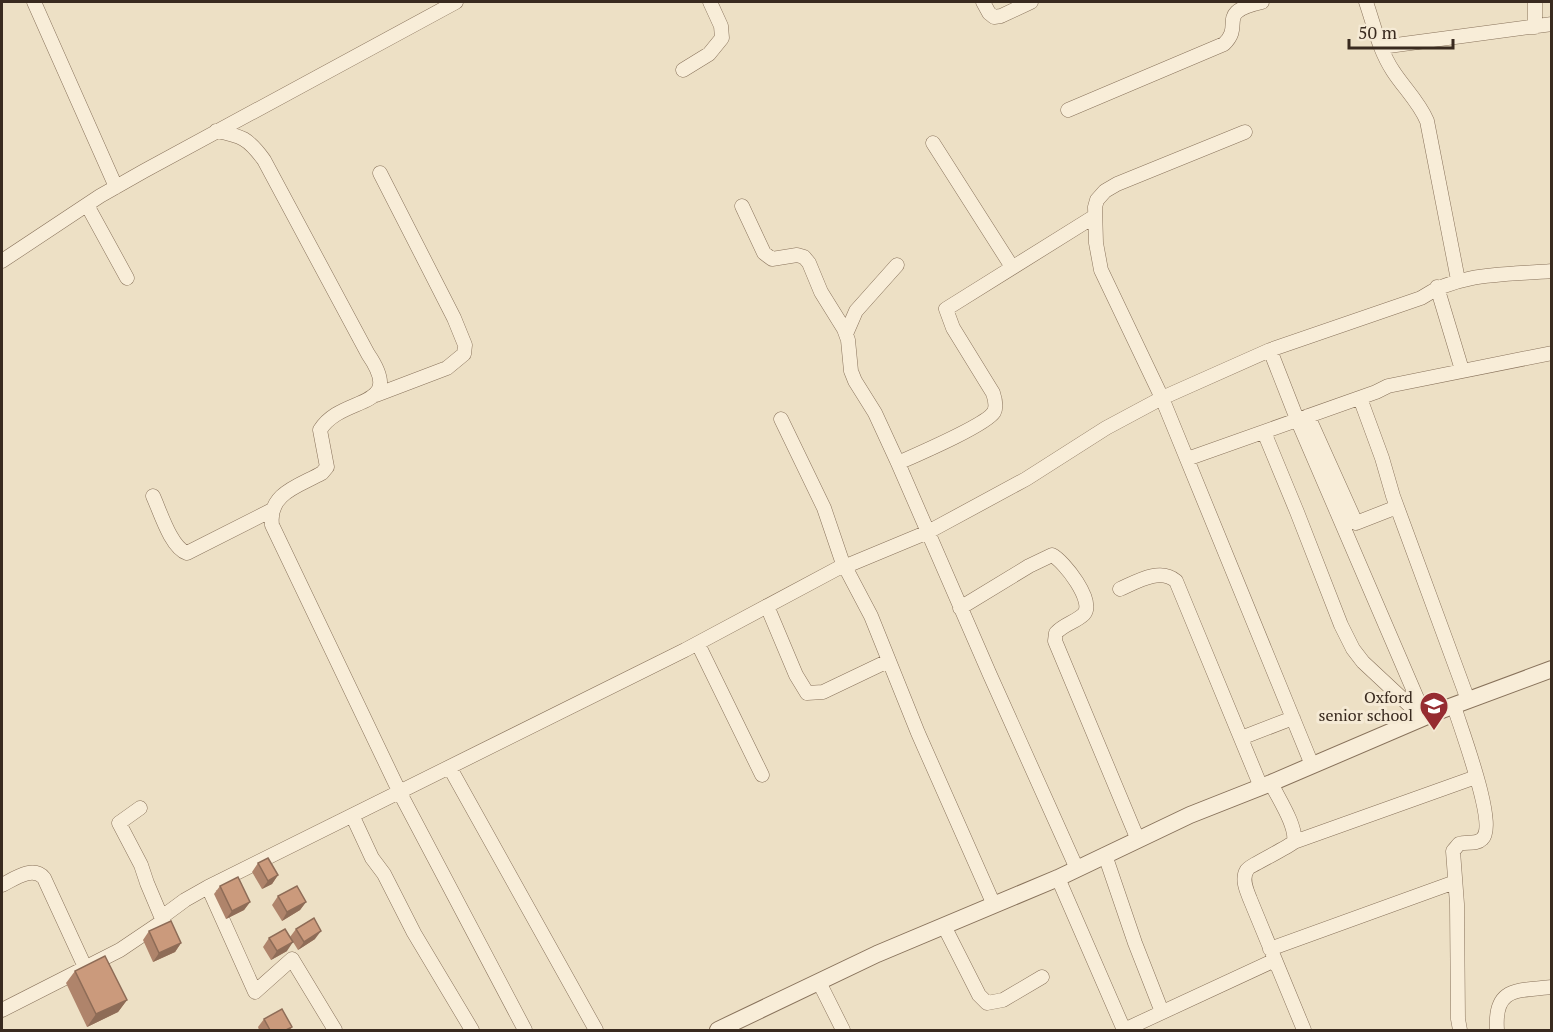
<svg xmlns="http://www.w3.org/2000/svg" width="1553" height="1032" font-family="'PT Serif',serif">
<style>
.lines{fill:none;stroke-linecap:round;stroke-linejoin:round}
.minor-casing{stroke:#88725b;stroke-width:15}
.tertiary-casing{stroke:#88725b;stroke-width:18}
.minor{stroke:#f8edd8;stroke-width:14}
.tertiary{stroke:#f8edd8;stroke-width:16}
.wall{fill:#af846b}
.shaded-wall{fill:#8e6c57}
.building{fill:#cb9a7c;stroke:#8e6c57;stroke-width:1.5}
.labels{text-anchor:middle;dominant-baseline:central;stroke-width:6;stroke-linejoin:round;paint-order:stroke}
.poi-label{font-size:16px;fill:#392a1f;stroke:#f5ead5;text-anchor:end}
</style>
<rect width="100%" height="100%" fill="#ede0c5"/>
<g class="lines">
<!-- minor casing -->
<g class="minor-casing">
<path id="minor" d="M34,2l82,185
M983,2l6,11 5,4 7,-1 30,-14
M1366,2c8,23 13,48 27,69 11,17 26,31 34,50l31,159
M1535,2v25
M1381,47l171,-23
M683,70l26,-16 13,-16 -1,-12 -11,-24
M1068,110l156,-66c21,-20 -10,-31 38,-42
M216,131c26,5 32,7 48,29l104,194c39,57 -26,40 -48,76l7,37 -5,6c-23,13 -54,20 -50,52l128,268 125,237
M1245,132l-128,52 -12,7 -8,9 -2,7 1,36 5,27 61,128 150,367
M933,143l79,124
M87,205l40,73
M742,206l22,47 8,6 25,-4 7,2 5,6 12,29 23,37 4,11 3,31 4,10 20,32 23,50 92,212 87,194
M2,261l98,-65 44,-25 312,-169
M1437,287l25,83
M846,334l10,-23 41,-46
M1270,350l27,69 128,298
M376,395l71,-27 17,-14 1,-9 -11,-27 -74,-145
M1360,398l22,60 11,38 75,204
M1308,416l48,107 41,-16
M781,419l43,89 18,53 29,55 47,117 76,172
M1264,432l33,80 44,113 12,24 10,13 60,56
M1187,459l189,-67 12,-6 164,-33
M898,463c18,-8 88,-38 96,-51 3,-6 1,-13 -1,-19l-40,-65 -7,-19 149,-93
M153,496c7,15 18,52 34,57l85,-43
M846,570l5,-6 77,-32 98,-53 80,-51 56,-30 108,-48 151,-52c38,-26 85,-23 131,-27
M1120,589c16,-7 40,-22 56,-8l85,206
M767,606l29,69 11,18 16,-1 65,-31
M960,608l69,-42 23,-11c12,6 43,46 32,59 -8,8 -20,10 -28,19l-1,8 83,199
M698,644l64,131
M1454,706c6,21 44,119 28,133 -6,6 -16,2 -23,5 -2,2 -4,5 -6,7l4,53 1,115 2,11
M1241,738l52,-20
M450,768l146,262
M1271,783c7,15 26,43 23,59 -9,7 -45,24 -47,28 -6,9 0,21 3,29l54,131
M140,808l-21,15 22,42 6,18 16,38
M353,817l19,41 12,16 30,59 58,97
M1294,842l182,-65
M1105,855l30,88 27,69
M1058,878l66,152
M2,885c12,-6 31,-20 42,-7l41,89
M208,887l47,105 37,-33 43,71
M944,926l35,69 8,8 16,-3 39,-23
M1270,949l185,-67
M819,982l24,48
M2,1010l118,-60 43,-29 -1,-4 23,-17 23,-13 477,-237 159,-85
M1124,1030l151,-70
M1497,1030c-3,-43 19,-39 55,-43"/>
</g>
<!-- tertiary casing -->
<g class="tertiary-casing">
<path id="tertiary" d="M718,1030l159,-76 181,-76 132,-63 81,-32 168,-72 113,-42"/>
</g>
<!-- minor -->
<use href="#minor" class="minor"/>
<!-- tertiary -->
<use href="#tertiary" class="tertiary"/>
</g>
<!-- wall -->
<path class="wall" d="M258,863l20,12 -6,9 -10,5 -10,-17z
M220,886l30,16 -6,8 -18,9 -12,-25z
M278,896l28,6 -6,8 -18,11 -10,-16z
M296,929l19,10 -17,11 -8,-13z
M149,931l32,12 -6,9 -22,10 -10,-22z
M269,938l18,13 -16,9 -8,-13z
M75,971l52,29 -9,12 -31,15 -21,-44z
M264,1019l28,8 -2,3h-31l-1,-3z"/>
<!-- shaded-wall -->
<path class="shaded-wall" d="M278,875l-6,9 -10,5 6,-8z
M250,902l-6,8 -18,9 6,-8z
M306,902l-6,8 -18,11 5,-9z
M321,931l-6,8 -17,11 6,-8z
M293,942l-6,9 -16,9 6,-9z
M181,943l-6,9 -22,10 6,-9z
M127,1000l-9,12 -31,15 9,-13z"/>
<!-- building -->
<path class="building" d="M268,858l10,17 -10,6 -10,-18z
M238,877l12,25 -18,9 -12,-25z
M297,886l9,16 -19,10 -9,-16z
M314,918l7,13 -17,11 -8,-13z
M171,921l10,22 -22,10 -10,-22z
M285,929l8,13 -16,9 -8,-13z
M105,956l22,44 -31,14 -21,-43z
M282,1009l10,18 -6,3h-16l-6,-11z"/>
<!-- icons -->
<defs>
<g id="school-pin" transform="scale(1.5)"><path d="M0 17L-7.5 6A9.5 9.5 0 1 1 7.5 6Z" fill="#962c31" stroke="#f5ead5"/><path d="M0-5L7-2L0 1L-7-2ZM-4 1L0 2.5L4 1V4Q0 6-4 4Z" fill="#fff"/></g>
</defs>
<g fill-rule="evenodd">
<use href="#school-pin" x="1434" y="706"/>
</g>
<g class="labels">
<!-- poi labels -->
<g class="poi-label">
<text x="1413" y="697">Oxford<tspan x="1413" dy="18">senior school</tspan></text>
</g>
</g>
<!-- border -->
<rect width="1553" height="1032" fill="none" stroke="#392a1f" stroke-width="6"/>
<!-- scale -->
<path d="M1349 39v9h104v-9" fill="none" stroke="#392a1f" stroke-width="3"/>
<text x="1358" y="39" font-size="18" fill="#392a1f" stroke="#f5ead5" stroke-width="4.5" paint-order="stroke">50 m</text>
</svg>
